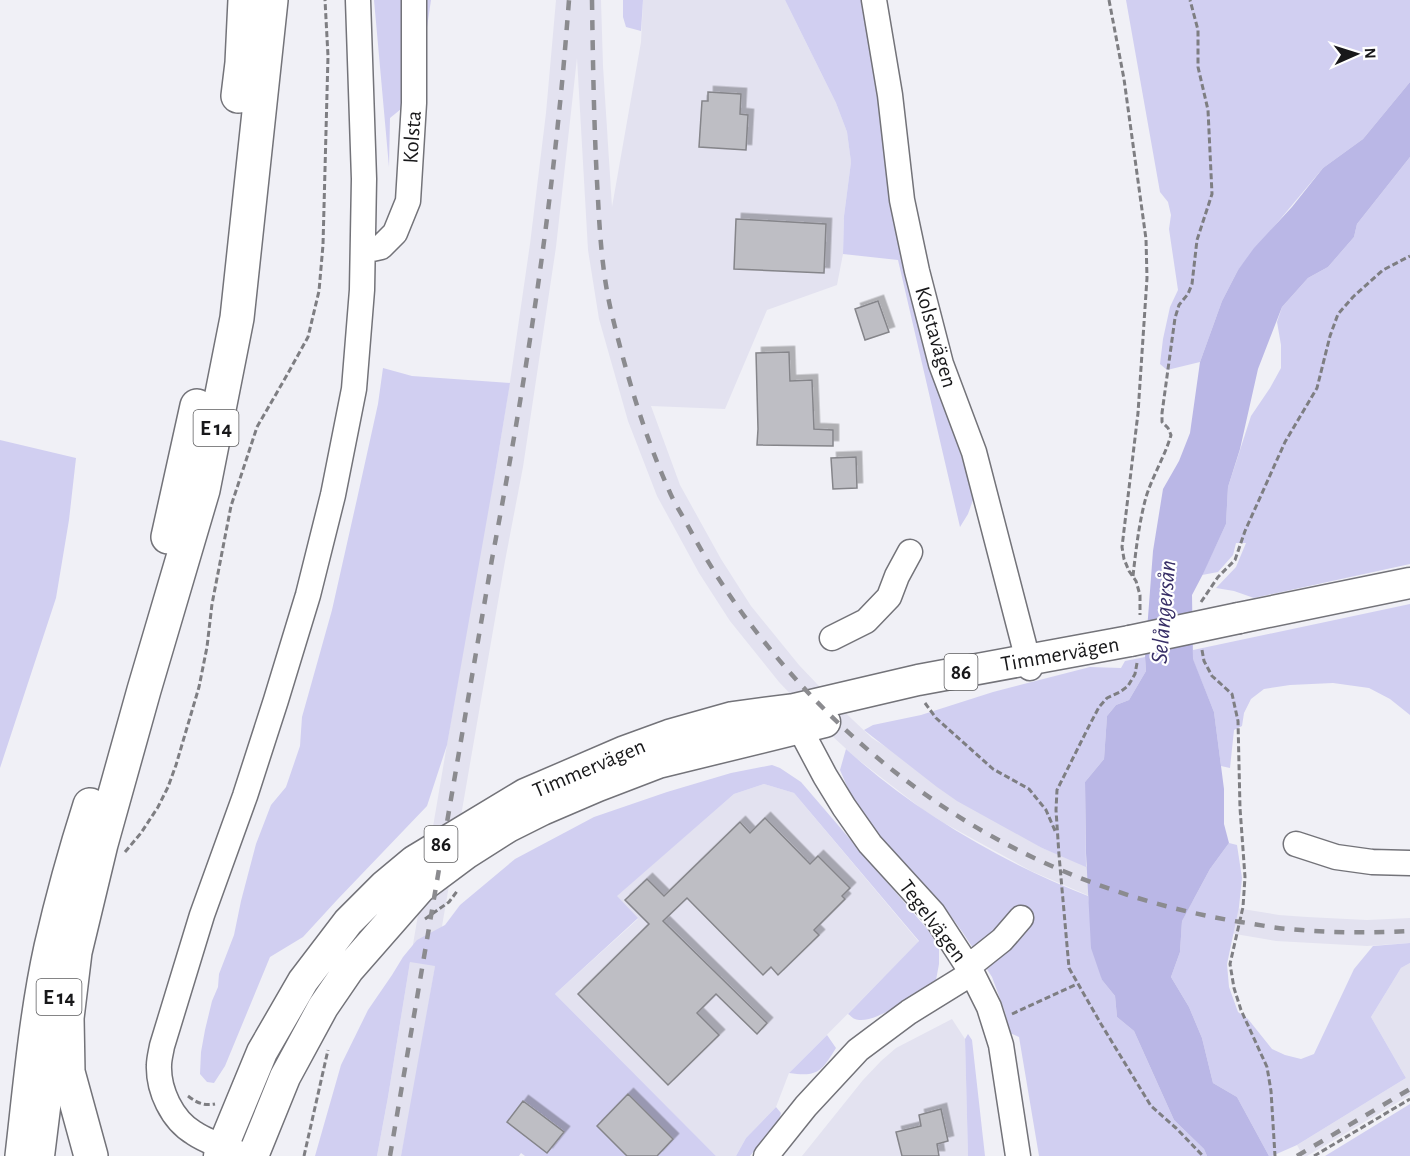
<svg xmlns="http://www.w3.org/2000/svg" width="1410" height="1156" font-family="'Alegreya Sans',sans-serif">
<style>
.built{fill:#e3e2f0}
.green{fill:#d1cff1}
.water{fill:#bab7e6}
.building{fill:#bebec4;stroke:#85858a;stroke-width:1.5;filter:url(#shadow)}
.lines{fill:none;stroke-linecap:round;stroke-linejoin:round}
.minor-casing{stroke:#737379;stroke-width:27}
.major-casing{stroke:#737379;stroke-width:33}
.highway-casing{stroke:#737379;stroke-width:36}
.path{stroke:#7e7e82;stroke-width:3;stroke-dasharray:6 3;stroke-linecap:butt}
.minor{stroke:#fff;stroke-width:24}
.major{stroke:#fff;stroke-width:30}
.highway{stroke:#fff;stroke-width:33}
.rail{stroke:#8b8b8f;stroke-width:4.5;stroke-dasharray:10 10;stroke-linecap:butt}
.major-bridge-casing{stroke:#737379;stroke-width:33;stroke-linecap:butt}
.major-bridge{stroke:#fff;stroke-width:30}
.labels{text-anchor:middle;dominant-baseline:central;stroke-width:4.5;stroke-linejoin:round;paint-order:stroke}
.shield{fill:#fff;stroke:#5d5d5f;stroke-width:1.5}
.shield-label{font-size:21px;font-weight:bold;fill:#18181a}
.street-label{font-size:22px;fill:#18181a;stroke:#fff}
.water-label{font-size:24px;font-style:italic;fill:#382f67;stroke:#fff}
</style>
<defs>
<filter id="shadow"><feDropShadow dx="5.5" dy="-5.5" stdDeviation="0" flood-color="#0004"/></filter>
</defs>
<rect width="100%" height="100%" fill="#f0f0f6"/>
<!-- built -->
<path class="built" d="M556,0h45l2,66 9,141 29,-165 2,-42h142l51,103 11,29 4,30 -7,54 -1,38 -6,31 -70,25 -42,99 -74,-3 29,79 41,74 30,47 48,59 36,38 37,35 170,110 68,28 95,27 74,12 28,2 60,3 43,-2v25l-43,3 -91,-5 -76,-13 -99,-27 -70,-30 -87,-48 -22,-14 -66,-51 -39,-36 -38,-40 -49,-61 -31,-48 -42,-77 -29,-75 -29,-102 -11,-69 -11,-192 -21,189 -33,220 -18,94 -93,539 -11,56h-24l11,-59 22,-135 69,-406 18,-94 14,-87 19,-131 16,-131z
M764,784l30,9 125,149 -130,131 -13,34 -30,31 -10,18h-20l-161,-162 83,-75 -22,-23 118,-102z
M1410,963v132l-103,61h-4l-6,-11 109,-67 -35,-61 30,-49z
M952,1019l13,20 3,117h-166l61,-76 18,-19 15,-13z"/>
<!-- green -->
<path class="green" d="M374,0h57l-14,96 -27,22 -1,49z
M623,0h20l-2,31 -15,-4 -3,-10z
M785,0h81l70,376 38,121 -6,17 -8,13 -62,-267 -55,-6 1,-38 7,-54 -4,-30 -11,-29z
M1126,0h284v82l-47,57 -40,29 -85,102 -16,31 -22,61 -33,8 -7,-6 3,-25 7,-32 8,-17 -9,-61 2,-14 -3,-13 -8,-10z
M1410,157v407l-156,34 -20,-7 -18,-3 20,-21 10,-24h-10l-3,12 -15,17 -16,3 24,-51 2,-37 23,-71 19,-28 11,-20v-23l-4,-23 5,-15 26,-29 20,-11 26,-30 3,-13z
M383,368l29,8 98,7 -13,79 -50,283 -20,61 -90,94 -34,37 -33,20 -45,109 -11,17 -7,-1 -7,-8 1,-22 4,-22 7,-29 6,-14 1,-13 15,-39 7,-34 15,-57 15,-39 15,-18 14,-41 2,-29 30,-107 25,-111 21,-95z
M0,440l76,18 -7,62 -13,78 -56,170z
M1410,604v111l-20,-16 -21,-11 -36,-5 -43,2 -26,4 -13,10 -7,14 -2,13 -8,4 -4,38 -9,-2 -7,-54 -21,-52v-10z
M1145,657l1,14 -17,29 -13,5 -9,11 -3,43 -19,23 1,85 -44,-19 -85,-47 -20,-14 -73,-57 9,-5 48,-10 72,-23 97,-25 31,1 4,-7z
M846,749c68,62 157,114 242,147l14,84 13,16 2,21 17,14 40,89 30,29 3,7h-168l-20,-119 -9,-4 -5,-21 -13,-35 -29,-44 -20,-28 -61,-65 -27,-35 -15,-35z
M772,765l8,3 21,14 127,148 11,18v16l-3,16c-14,10 -63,47 -81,39 -3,-1 -5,-4 -7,-5l71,-73 -125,-148 -30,-9 -30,10 -117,102 21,22 -83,76 161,162h-191l-4,-3 -2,3h-118l34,-190 -25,-4 -22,135 -11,59h-62l26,-91 27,-55 24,-35 11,-18 14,-17 28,-15 15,-20 55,-46 79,-42 73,-25 64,-19z
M1229,843l8,2 5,33 -3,29 -12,57 2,23 9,25 10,7 24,30 13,6 16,4 13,-5 40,-85 19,-23 37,-3v20l-9,5 -30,49 35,61 -109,67 -25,11h-3l-32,-59 -24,-14 -11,-45 -13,-31 -18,-30 9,-25 2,-31 28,-52z
M968,1034l4,6 13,116h-17l-3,-117z
M827,1035l9,13c-15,24 -18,29 -47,25z
M1410,1104v52h-85z
M776,1107l5,6 -2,7 -29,36h-14l10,-18z"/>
<!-- water -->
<path class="water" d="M1410,82v75l-53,67 -3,13 -26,30 -20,11 -26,29 -24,62 -18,80 -12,38 -2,37 -23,50 -11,21 1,64 21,53 10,77v35l5,19 -19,26 -28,52 -2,31 -9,25 18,30 13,31 11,45 24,14 32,59h-62l-3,-7 -30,-29 -40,-89 -17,-14 -2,-21 -13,-16 -11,-32 -5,-95 -1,-71 19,-23 3,-43 9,-11 13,-5 17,-29 -1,-14 8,-106 10,-62 16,-28 11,-28 10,-71 22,-61 16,-31 16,-22 38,-41 31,-39 40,-29z"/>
<!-- building -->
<path class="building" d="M708,92l33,2 -1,20 8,1 -2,35 -47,-3 3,-46h6z
M736,219l90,5 -2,49 -90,-4z
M878,301l11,31 -24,8 -10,-31z
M789,352l1,29 22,-1 2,49 19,1v16l-76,-1 1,-16 -2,-76z
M856,457l1,31 -24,1 -2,-31z
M765,818l45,46 8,-8 32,32 -8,8 3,3 -31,31 5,5 -41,40 -7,-8 -8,8 -76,-77 -24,23 104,102 -10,11 -41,-40 -19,19 22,22 -51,50 -90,-91 71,-70 -24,-24 22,-21 17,17 76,-74 10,11z
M628,1094l45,45 -16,17h-30l-30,-30z
M523,1101l41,31 -17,21 -40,-31z
M941,1109l7,32 -11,3 2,12h-37l-6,-24 25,-6 -2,-11z"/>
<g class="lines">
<!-- minor casing -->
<g class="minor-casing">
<path id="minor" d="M874,0l16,95 12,105 15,71 24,93 33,88 56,216
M363,251l18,-4 14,-14 13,-32 6,-98v-103
M832,638l34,-17 23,-24 8,-21 13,-24
M795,712l4,15 26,49 19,31 26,37 63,69 39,60 17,34 12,38 17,111
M1296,844l40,13 36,5 38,1
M968,967l34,-27 19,-22
M246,1156c-17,-7 -37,-13 -52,-23 -22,-13 -36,-43 -35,-68 0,-6 2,-13 3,-19l40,-131 43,-119 31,-96 32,-105 25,-100 21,-106 8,-99 2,-111 -6,-179
M766,1156l40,-50 52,-56 51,-38 63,-39"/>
</g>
<!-- major casing -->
<g class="major-casing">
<path id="major" d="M1239,618l171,-35
M39,1156l17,-137
M219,1156l43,-104 41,-71 45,-59 36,-36 30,-25 111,-67 100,-43 44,-16 64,-18 61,-8 124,-29 212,-39
M253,1156l32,-79 38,-70 26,-38 71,-81 47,-35 41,-26 34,-17 56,-24 60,-23 167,-41"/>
</g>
<!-- highway casing -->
<g class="highway-casing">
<path id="highway" d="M238,96l4,-33 3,-63
M168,537l29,-131
M22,1156c8,-69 14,-141 29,-209 11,-48 24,-95 39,-142
M91,1156l-23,-84 -1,-54 8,-66 26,-108 43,-154 59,-200 34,-172 34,-318"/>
</g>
<!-- path -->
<path class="path" d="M1109,0l15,79 22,160 1,39 -9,135 -16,134 2,12 5,12 7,10 4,14v20
M1133,576c3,-27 6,-53 13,-79 7,-22 19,-41 25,-62l-3,-7 -6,-6v-9l13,-95 4,-13 9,-11 4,-10 5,-44 15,-46 -4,-84 -10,-43v-37l-8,-30
M1201,602l17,-25 17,-17 10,-29 40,-89 32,-54 13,-52 8,-22 15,-17 30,-27 27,-14
M1202,650l2,11 8,15 20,18 6,27 2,87 5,69 -2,30 -13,57 4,24 7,22 26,57 4,24 4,65
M1137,663l-2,11 -7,12 -8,6 -13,6 -8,9 -11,21 -31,62 -1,20 3,45 10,113 32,56 50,82 25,22 27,28
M925,703l11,15 57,51 36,20 17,21 10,23
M125,852l16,-19 17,-26 10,-20 8,-22 23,-78 8,-40 5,-43 19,-98 26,-79 30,-52 21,-38 11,-46 4,-46 5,-189 -3,-56
M425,919l24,-17 9,-12
M1012,1014l65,-30
M188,1096c9,7 16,10 27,8
M304,1156l24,-106
M1314,1156l96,-57"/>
<!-- minor -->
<use href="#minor" class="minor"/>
<!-- major -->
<use href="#major" class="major"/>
<!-- highway -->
<use href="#highway" class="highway"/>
<!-- rail -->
<path class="rail" d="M592,0c1,67 2,133 6,199 2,40 5,81 15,120 14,57 31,115 55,169 5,13 13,25 20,38 23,43 47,80 78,118 121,151 283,246 474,278 16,2 33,6 49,7 40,4 81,4 121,2
M390,1156l102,-597c28,-148 52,-296 67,-446 4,-37 7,-75 10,-113
M1297,1156l113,-67"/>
<!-- major-bridge casing -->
<g class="major-bridge-casing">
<path id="major-bridge" d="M1130,641l109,-23"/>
</g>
<!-- major-bridge -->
<use href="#major-bridge" class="major-bridge"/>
</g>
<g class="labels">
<!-- shield labels -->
<g class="shield">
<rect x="193.5" y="410" width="45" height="36" rx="4.5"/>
<rect x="944.5" y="654" width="33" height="36" rx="4.5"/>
<rect x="424.5" y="826" width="33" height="36" rx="4.5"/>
<rect x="36.5" y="979" width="45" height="36" rx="4.5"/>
</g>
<g class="shield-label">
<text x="216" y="428">E 14</text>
<text x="961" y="672">86</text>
<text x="441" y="844">86</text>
<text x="59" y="997">E 14</text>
</g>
<!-- street labels -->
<g class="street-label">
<text transform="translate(412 137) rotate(-86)">Kolsta</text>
<text transform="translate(936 337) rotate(74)">Kolstavägen</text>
<text transform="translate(1060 654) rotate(-10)">Timmervägen</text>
<text transform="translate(589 768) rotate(-23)">Timmervägen</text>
<text transform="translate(933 921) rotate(53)">Tegelvägen</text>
</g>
<!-- water labels -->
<g class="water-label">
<text transform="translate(1164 612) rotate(-85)">Selångersån</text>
</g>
</g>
<!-- north arrow -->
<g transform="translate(1356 54) rotate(87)" stroke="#ffffff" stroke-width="4.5" paint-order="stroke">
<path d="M0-4.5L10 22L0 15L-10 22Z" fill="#18181a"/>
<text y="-9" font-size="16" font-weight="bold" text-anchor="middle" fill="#18181a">N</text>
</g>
</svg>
